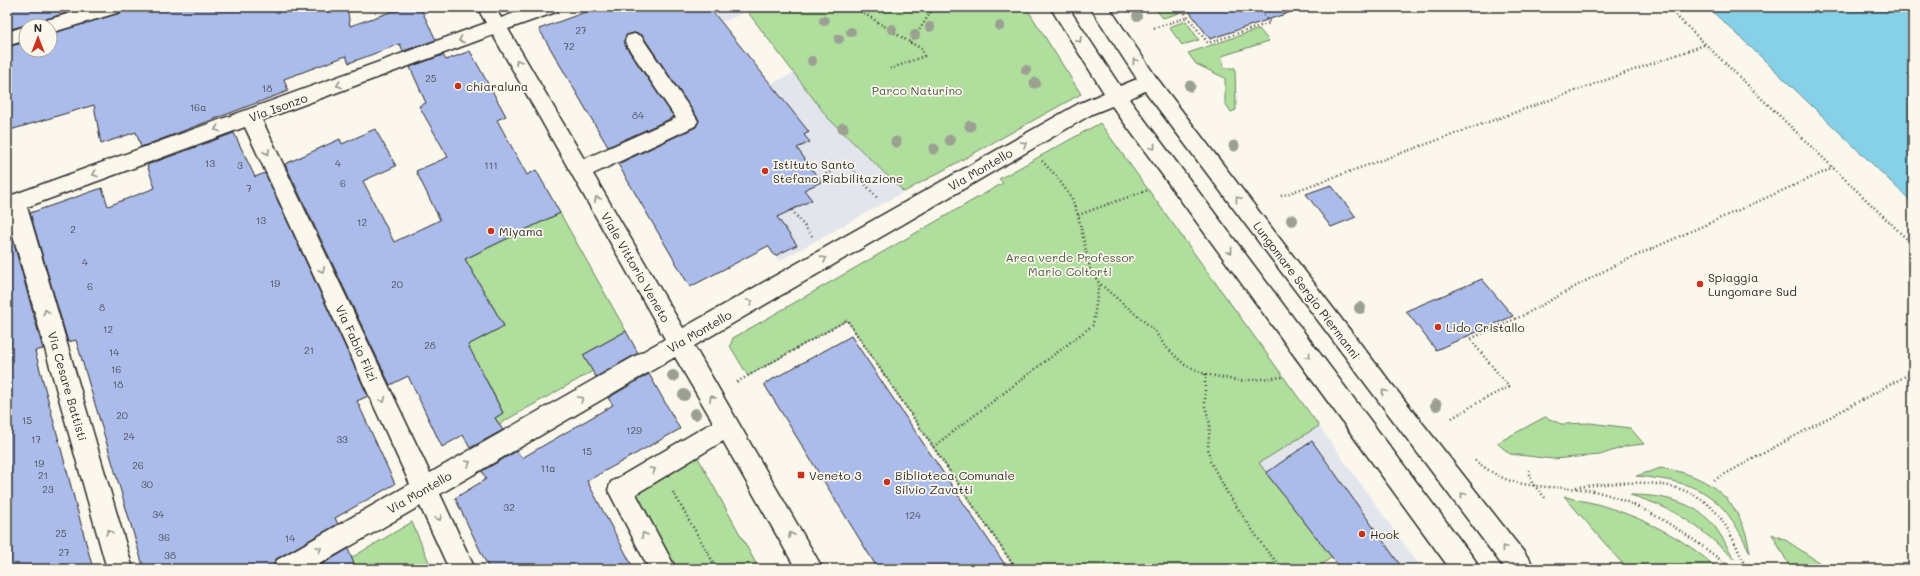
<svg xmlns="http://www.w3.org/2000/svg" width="1920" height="576" font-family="Mali,sans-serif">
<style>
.built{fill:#e3e5ec}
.green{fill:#afde9d;stroke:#6d8464}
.water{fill:#86d1e7;stroke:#628f9c}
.building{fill:#abbceb;stroke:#2b2b2b}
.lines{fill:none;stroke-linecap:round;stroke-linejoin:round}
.minor-casing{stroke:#2b2b2b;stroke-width:3}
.path{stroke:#2b2b2b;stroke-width:2.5;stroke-dasharray:1 3;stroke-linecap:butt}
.minor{fill:#fbf7ec;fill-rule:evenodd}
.tree{fill:#9ba092}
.oneway{stroke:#93918c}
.poi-dot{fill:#c8321e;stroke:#fbf7ec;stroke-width:1.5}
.labels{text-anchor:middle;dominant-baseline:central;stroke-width:3.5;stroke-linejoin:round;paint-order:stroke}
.number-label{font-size:10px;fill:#4b4f5b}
.poi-label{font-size:12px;fill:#2b2b2b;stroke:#fbf7ec;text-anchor:start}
.park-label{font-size:12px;fill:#4c5848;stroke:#fbf7ec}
.street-label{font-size:12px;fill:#2b2b2b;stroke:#fbf7ec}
</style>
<rect width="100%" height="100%" fill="#fbf7ec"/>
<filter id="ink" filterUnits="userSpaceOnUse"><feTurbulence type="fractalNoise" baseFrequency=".025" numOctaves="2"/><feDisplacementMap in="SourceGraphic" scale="8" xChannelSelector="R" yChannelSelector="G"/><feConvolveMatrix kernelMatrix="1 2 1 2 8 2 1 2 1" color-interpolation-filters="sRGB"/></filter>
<g filter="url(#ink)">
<!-- built -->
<path class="built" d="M710,7h48l-36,15z
M794,73l34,45 76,74 -125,69 -88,-128 16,-7 -7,-10z
M1319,426l103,143h-81l-83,-106z"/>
<!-- green -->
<path class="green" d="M758,7h268l55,87 -177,98 -76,-74 -81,-107z
M1154,7h21l4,6 -16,5z
M1186,21l13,19 -17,5 -13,-18z
M1259,29l10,12 -47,15 2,12h11l1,42 -5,2 -6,-9v-25l-29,-14 -8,-11z
M1100,123l219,303 -60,37 73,94 -16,12h-300l-169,-249 -99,56 -18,-30 3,-8 270,-155 -4,-4z
M560,213l66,118 -43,24 10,16 -94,53 -4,-6 8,-5 -16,-32 -40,-25 57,-30 -39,-67z
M1545,417l16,7 29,-1 40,5 14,16 -17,2 -27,9 -47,4 -43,-5 -13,-11z
M697,456l62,113h-82l-42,-76z
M1661,468c50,7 82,34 89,85 -27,-59 -50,-71 -114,-77z
M1630,495c31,0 65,6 85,32 7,9 13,21 19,32 -36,-33 -56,-50 -104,-64z
M1564,496c10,4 22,5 33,8 44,13 86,33 121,65h-91z
M412,522l20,47h-76l-5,-11z
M1772,534l15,7 42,28h-38z"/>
<!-- water -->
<path class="water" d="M1707,7h206v196l-177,-170z"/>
<!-- building -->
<path class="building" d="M7,7h80l-44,13 -3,6 -14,-1 -19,5z
M124,7h223l3,19 55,-19h15l16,33 -33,11 -3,-7 -51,19 -3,-7 -62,23 4,12 -147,56 -5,-15 -35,12 -7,-39 -87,26v-84l19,-5v8h24v-16l70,-21z
M599,7h110l100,125 -5,3 6,7 -13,6 24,34 -17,8 8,10 -35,17 20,28 -22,11 -7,-10 -78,41 -72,-123 78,-37 3,-7 -57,-85 -8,-2 -7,2 -3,5 2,7 48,70 -66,30 -69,-118z
M1186,7h104l1,5 -81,27z
M470,51l36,65 -9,4 30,55 9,-5 24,43 -95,46 39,67 -36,19 35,68 -8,5 8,12 -33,18 -7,-13 -21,12 -34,-71 -18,9 -105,-221 55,-25 2,5 33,-15 21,37 -33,15 31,61 46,-22 -24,-49 32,-14 -29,-51 7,-3 -16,-36 33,-12 3,5z
M234,133l21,44 10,-4 103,223 -11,5 38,83 -60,34 3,6 -62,35 -4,10h-128l-68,-229 -8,2 -38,-129 72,-25 6,18 47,-18 -8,-23z
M1331,185l25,32 -25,10 -25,-33z
M8,222l35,127 -8,2 58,218h-86z
M1482,279l31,37 -77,34 -30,-39z
M626,331l12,22 -42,24 -13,-22z
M851,336l157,233h-130l-114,-185z
M649,374l31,55 -93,52 47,88h-145l-34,-71 31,-19 -4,-8 35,-20 5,7 91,-53 -5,-7z
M1312,441l91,128h-62l-75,-96z
M348,549l8,20h-42z"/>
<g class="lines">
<!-- minor casing -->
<g class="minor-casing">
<path id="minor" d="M92,7h31l-3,5 -70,21v-7h-9l2,-5z
M477,7h18l6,11 30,-11h28l-3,5 -48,17 76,130 92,-41 -49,-72 -2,-5 2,-5 7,-2 7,2 54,80 3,5 -3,5 -102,48 90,154 395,-224 26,-11 -54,-86h18l52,79 17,-7 -47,-72h19l47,70 213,278 161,205 4,9h-29l-360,-478 -16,8 346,461 4,9h-29l-338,-463 -20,8 -398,232 129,223h-27l-73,-128 -87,53 40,75h-27l-41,-79 3,-8 102,-60 -38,-65 -235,137 35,75h-26l-29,-63 -109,63h-38l4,-9 133,-76 -165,-357 -218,80 106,362h-26l-100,-355v-17l479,-174zM493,35l172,304 -235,134 -168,-353z
M26,26v14l-19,6v-14z"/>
</g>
<!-- path -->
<path class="path" d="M854,7l57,36
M1180,7l28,36 62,-20 -13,-16
M1667,7l246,238
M1154,28l34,-11
M890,69l34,-13 -2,-7 -11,-6 23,-36
M1042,161l16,17 14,21 6,16 12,54 9,14 55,47 11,16 20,19 20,9 34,7 44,-4
M819,178l28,-15 31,36
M1281,196l423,-151
M792,210l20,26
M1078,215l70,-25
M1205,374v32l5,18 -2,24 2,13 18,33 38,56 17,19
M737,382l110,-62 169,249
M1452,418l32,-19 25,-12 -39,-48 52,-23 91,-50 220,-98
M933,447l160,-122 6,-42
M1475,460c11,9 23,17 36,21 29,9 61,4 91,12 48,14 91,45 130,76
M1529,470l3,13 14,16
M1714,480l199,-108
M1576,487c47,-5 111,-14 144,30 11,16 19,34 26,52
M673,492l44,77"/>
<!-- minor -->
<use href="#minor" class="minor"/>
</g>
<!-- trees -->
<g class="tree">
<circle cx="1137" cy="16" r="5"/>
<circle cx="824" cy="21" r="5"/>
<circle cx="1000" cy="26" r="5"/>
<circle cx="930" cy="27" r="5"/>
<circle cx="892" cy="29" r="5"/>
<circle cx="851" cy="32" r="5"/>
<circle cx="915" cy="35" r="5"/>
<circle cx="839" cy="39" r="5"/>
<circle cx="812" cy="61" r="5"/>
<circle cx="1026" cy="70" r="5"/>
<circle cx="1035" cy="83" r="5.5"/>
<circle cx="1190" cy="86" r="5.5"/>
<circle cx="970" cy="126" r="5.5"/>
<circle cx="843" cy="128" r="5.5"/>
<circle cx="950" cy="140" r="5.5"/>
<circle cx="896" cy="142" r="5.5"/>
<circle cx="1234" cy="146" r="5.5"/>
<circle cx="934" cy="149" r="5.5"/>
<circle cx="1292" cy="220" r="6"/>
<circle cx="1360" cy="308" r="6"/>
<circle cx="673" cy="376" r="6"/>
<circle cx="684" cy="395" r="6"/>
<circle cx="1436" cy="405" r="6"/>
<circle cx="695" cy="414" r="6"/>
</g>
<!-- one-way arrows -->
<defs><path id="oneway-chevron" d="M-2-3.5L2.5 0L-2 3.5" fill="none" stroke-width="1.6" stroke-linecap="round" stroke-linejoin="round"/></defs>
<g class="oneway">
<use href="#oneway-chevron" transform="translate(461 40) rotate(160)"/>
<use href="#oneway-chevron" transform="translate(1079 40) rotate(58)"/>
<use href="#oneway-chevron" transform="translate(1135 61) rotate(-124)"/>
<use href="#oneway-chevron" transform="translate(518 62) rotate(-120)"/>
<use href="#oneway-chevron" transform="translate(339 85) rotate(160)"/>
<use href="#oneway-chevron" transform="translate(217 129) rotate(160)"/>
<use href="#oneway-chevron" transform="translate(1024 144) rotate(-30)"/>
<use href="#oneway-chevron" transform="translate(1153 147) rotate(54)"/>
<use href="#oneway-chevron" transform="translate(267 152) rotate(65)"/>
<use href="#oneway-chevron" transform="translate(95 174) rotate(160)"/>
<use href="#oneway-chevron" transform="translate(597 199) rotate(-120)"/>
<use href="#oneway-chevron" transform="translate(1238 199) rotate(-127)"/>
<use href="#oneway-chevron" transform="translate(1230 251) rotate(53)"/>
<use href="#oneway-chevron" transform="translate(824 259) rotate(-30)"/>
<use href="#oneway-chevron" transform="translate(322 270) rotate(65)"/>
<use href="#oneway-chevron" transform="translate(750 302) rotate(-30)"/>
<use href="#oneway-chevron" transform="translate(46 312) rotate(-106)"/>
<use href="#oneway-chevron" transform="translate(1308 356) rotate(53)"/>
<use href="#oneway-chevron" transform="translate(1384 392) rotate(-127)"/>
<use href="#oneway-chevron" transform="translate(712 398) rotate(-120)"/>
<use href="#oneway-chevron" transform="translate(581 399) rotate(-30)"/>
<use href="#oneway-chevron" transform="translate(383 400) rotate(65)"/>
<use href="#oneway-chevron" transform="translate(468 463) rotate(-30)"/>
<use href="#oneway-chevron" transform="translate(653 470) rotate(-31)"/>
<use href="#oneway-chevron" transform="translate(1463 495) rotate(-127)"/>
<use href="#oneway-chevron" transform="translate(439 518) rotate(65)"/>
<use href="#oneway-chevron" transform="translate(109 532) rotate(-106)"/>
<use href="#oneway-chevron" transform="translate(644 535) rotate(-119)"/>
<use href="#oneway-chevron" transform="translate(791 535) rotate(-120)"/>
<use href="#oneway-chevron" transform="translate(1504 548) rotate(-128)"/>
<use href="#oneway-chevron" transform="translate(319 549) rotate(-30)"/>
</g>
</g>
<!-- markers -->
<g class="poi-dot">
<circle cx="458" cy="86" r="4"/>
<circle cx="765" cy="171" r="4"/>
<circle cx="491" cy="231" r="4"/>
<circle cx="1700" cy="284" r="4"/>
<circle cx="1438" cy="327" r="4"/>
<rect x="797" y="471" width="8" height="8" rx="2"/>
<circle cx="887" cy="482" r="4"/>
<circle cx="1362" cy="534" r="4"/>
</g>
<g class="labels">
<!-- number labels -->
<g class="number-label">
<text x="581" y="30">27</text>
<text x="569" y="46">72</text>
<text x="431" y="78">25</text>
<text x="267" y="88">18</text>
<text x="198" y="107">16a</text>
<text x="638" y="115">84</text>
<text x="210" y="163">13</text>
<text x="338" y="163">4</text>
<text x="240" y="165">3</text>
<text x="491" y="165">111</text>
<text x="343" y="183">6</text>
<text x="249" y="188">7</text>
<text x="261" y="220">13</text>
<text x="362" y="222">12</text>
<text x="73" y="229">2</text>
<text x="85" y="262">4</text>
<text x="275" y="283">19</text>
<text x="397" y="284">20</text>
<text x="90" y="286">6</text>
<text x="102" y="307">8</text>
<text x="108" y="329">12</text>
<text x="430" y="345">28</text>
<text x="309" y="350">21</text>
<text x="114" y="352">14</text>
<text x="116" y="369">16</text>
<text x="118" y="384">18</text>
<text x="122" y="415">20</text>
<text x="27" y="420">15</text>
<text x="634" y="430">129</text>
<text x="129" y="436">24</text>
<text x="36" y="439">17</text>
<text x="342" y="439">33</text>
<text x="587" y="451">15</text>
<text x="39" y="463">19</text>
<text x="138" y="465">26</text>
<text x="548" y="468">11a</text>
<text x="43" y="475">21</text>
<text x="147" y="484">30</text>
<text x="48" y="489">23</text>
<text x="509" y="507">32</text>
<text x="158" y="514">34</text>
<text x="913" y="515">124</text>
<text x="61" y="533">25</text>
<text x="164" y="537">36</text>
<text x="290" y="538">14</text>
<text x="64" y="552">27</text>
<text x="170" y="555">38</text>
</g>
<!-- poi labels -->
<g class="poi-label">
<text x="466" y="86">chiaraluna</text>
<text x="773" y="164">Istituto Santo<tspan x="773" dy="14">Stefano Riabilitazione</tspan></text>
<text x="499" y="231">Miyama</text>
<text x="1708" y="277">Spiaggia<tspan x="1708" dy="14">Lungomare Sud</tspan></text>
<text x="1446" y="327">Lido Cristallo</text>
<text x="809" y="475">Veneto 3</text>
<text x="895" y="475">Biblioteca Comunale<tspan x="895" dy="14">Silvio Zavatti</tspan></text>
<text x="1370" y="534">Hook</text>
</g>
<!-- park labels -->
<g class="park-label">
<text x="917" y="90">Parco Naturino</text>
<text x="1070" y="257">Area verde Professor<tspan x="1070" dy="14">Mario Coltorti</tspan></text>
</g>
<!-- street labels -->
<g class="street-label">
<text transform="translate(278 107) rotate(-20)">Via Isonzo</text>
<text transform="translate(980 169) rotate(-30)">Via Montello</text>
<text transform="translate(636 267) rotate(60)">Viale Vittorio Veneto</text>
<text transform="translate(1307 290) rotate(53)">Lungomare Sergio Piermanni</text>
<text transform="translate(699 331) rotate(-30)">Via Montello</text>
<text transform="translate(357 343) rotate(65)">Via Fabio Filzi</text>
<text transform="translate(68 386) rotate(74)">Via Cesare Battisti</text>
<text transform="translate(419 492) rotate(-30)">Via Montello</text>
</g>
</g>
<!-- margin -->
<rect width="1920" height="576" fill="none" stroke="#fbf7ec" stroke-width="24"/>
<rect x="12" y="12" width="1896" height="552" fill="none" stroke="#2b2b2b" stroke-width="1.5" filter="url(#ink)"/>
<!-- north arrow -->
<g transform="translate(38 38)"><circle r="19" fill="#fbf7ec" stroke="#a8a59f"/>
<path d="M0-3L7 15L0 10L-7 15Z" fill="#c8321e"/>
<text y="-6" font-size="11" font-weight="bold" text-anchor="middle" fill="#2b2b2b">N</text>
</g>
</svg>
